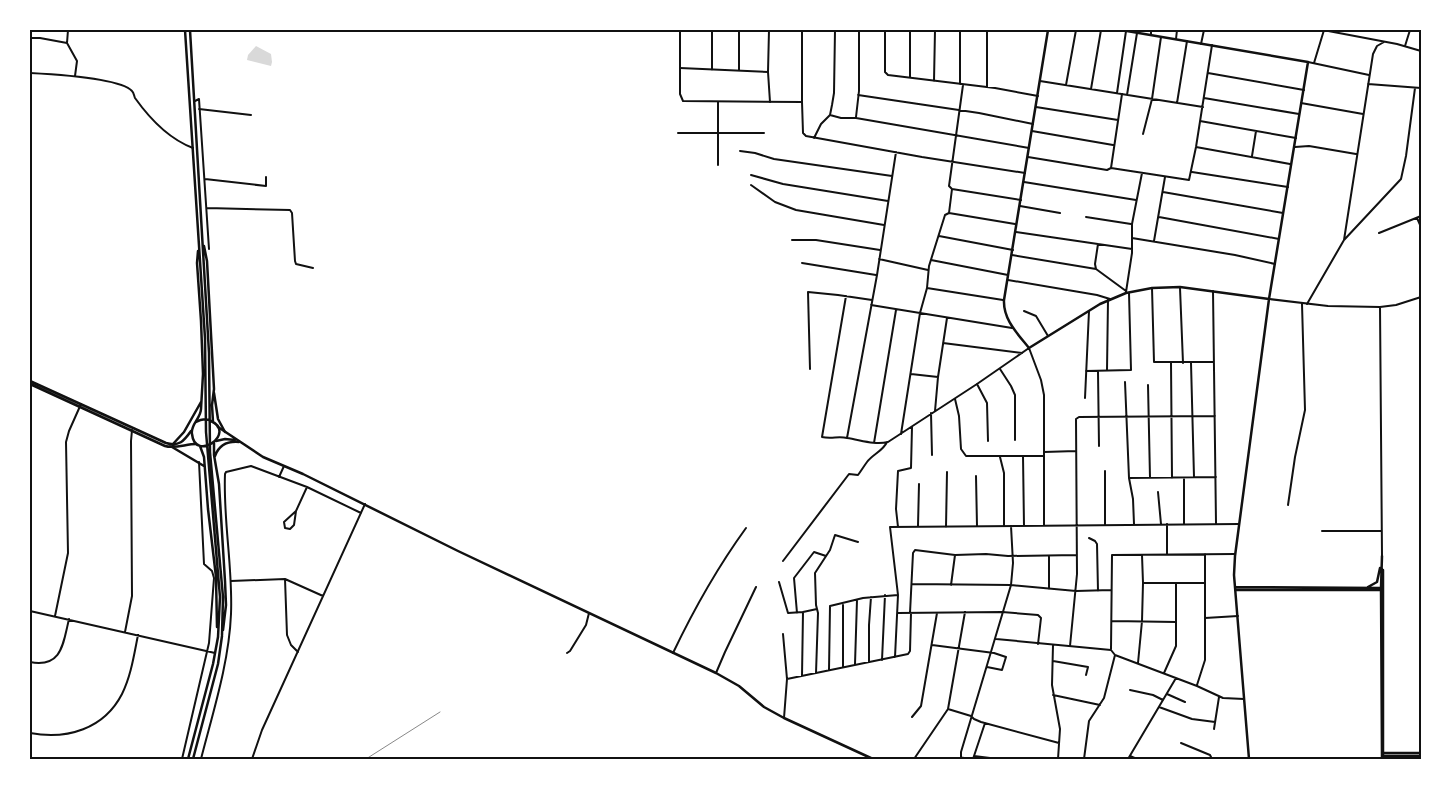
<svg xmlns="http://www.w3.org/2000/svg" width="1451" height="789" font-family="'Source Serif 4',serif">
<style>
.water{fill:#d9d9d9}
.lines{fill:none;stroke-linecap:round;stroke-linejoin:round}
.service{stroke:#111;stroke-width:0.5}
.minor{stroke:#111;stroke-width:2}
.tertiary{stroke:#111;stroke-width:2}
.secondary{stroke:#111;stroke-width:2.5}
.primary{stroke:#111;stroke-width:2.5}
.neatline{fill:none;stroke:#111;stroke-width:2}
</style>
<rect width="100%" height="100%" fill="#fff"/>
<!-- water -->
<path class="water" d="M256,46l15,8 1,8 -1,4 -24,-6 1,-5z"/>
<g class="lines">
<!-- service -->
<path class="service" d="M366,759l74,-47"/>
<!-- minor -->
<path class="minor" d="M68,30l-1,13 10,18 -2,15
M712,30v40
M739,30v40
M769,30l-1,42 2,30
M885,30v42l3,3 107,13 43,8
M960,30v54
M1323,30l74,14 24,7
M1151,35v-5
M30,38h10l27,5
M1176,39l1,-9
M1201,44l3,-14
M1405,46l5,-16
M1308,62l61,13
M1314,63l10,-33
M680,68l88,4
M30,73c19,1 90,5 102,18 2,2 2,5 3,7 15,21 34,41 58,50
M1208,73l96,17
M910,77v-47
M934,81l1,-51
M1040,81l163,26
M1368,84l53,4
M1066,85l10,-55
M987,87v-57
M1091,89l10,-59
M1117,93l9,-62
M1122,94l-11,74 78,12 7,-33 16,-102
M858,95l121,18 54,11
M1127,95l10,-62
M1204,98l95,16
M195,101l4,-2 10,150
M802,102l1,31 3,3 116,21 103,16
M1177,103l10,-62
M1301,103l62,11
M1036,107l82,13
M199,109l52,6
M830,115l11,3h15l173,30
M856,117l3,-26v-61
M1200,121l96,17
M1032,131l81,14
M678,133h86
M1143,134l9,-35 9,-62
M814,138l7,-14 9,-9 2,-10 2,-12 1,-63
M1196,147l94,17
M1295,147l14,-1 47,8
M740,151l15,2 19,6 118,17
M1252,156l4,-25
M1028,157l79,13 4,-2
M718,165v-63
M1192,172l96,15
M751,175l32,9 105,17
M205,179l61,7v-9
M1024,182l112,18
M751,185l24,17 21,8 88,15
M952,189l69,11
M1163,192l120,21
M1020,206l40,7
M207,208l83,2 2,3 3,48 1,3 17,4
M949,213l66,11
M1086,217l45,7
M1159,217l120,22
M1417,218l4,9
M1016,232l116,17
M1379,233l42,-17
M939,236l74,14
M1132,238l103,17 40,9
M792,240h24l64,10
M1344,240l57,-61 5,-23 9,-68
M1154,241l11,-64
M1098,244l-3,20 1,5 30,22
M1012,255l84,14
M879,259l49,11
M931,260l77,15
M802,263l74,12
M1008,280l89,15 13,4
M927,288l76,12
M1152,288l2,74h60
M1180,288l3,75
M1213,291l3,232
M1126,292l6,-39v-29l10,-51
M846,296l-24,141c9,2 17,-1 25,1 14,2 27,7 41,4l89,-58 52,-36 12,32 3,15v130
M1307,304l37,-64 29,-186 4,-8 7,-4
M871,305l141,23
M1024,311l12,5 12,20
M943,343l79,10
M1171,363l1,115
M1191,363l3,114
M810,369l-2,-77 30,3 34,5
M1000,369l11,17 4,9v45
M1107,370l1,-70
M1086,371l45,-1 -2,-77
M1098,372l1,74
M911,374l27,3
M1125,382l4,96 4,21 1,25
M977,384l10,19 1,38
M1148,385l2,93
M1085,398l4,-87
M955,399l4,17 2,33 5,7h78
M935,411l3,-34 9,-59
M931,413l1,42
M901,434l19,-121 7,-25 2,-22 16,-51 4,-2 3,-24 -3,-3 1,-7 13,-94
M847,438l30,-163 19,-123
M874,443l22,-133
M1044,452l32,-1
M1023,456l1,70
M1000,457l4,16v53
M1105,471v54
M976,476l1,50
M279,477l5,-11
M1129,478l87,-1
M1158,492l3,32
M1288,505l7,-48 10,-47 -3,-106
M296,511l-2,14 -4,4 -5,-1 -1,-6 12,-11 11,-24
M1184,523v-45
M1167,524v30
M918,526l1,-42
M898,527l-2,-18 2,-38 13,-3 1,-41
M946,527l1,-55
M1322,531h59
M1089,538l6,3 2,3 1,47
M1142,555l1,28h61
M783,561l66,-87 9,1c3,-4 6,-9 9,-13 6,-8 16,-11 20,-20
M285,579l2,56 4,10 7,7
M231,581l54,-2 38,17
M779,582l9,31 15,-1 -1,64
M912,584l99,1 65,6 35,-1
M951,585l4,-30
M1049,589v-33
M30,611l185,42
M803,612l14,-3
M797,613l-3,-35 20,-26 12,4
M898,613l104,-1 36,3 3,3 -3,26
M910,613l3,-60 2,-3 40,5 31,-1 22,2 69,-1
M55,616l13,-63 -2,-111 3,-11 12,-27
M1205,618l33,-2
M1112,621l64,1
M125,632l7,-36 -1,-155 1,-11
M783,634l4,45 -3,39
M996,639l115,11 4,5 82,31 26,12 21,1
M932,645l62,8 12,4 -4,13 -15,-3
M1053,645l-1,40 8,44 -2,30
M1070,646l7,-72 -1,-155 3,-2 136,-1
M1111,649l1,-94 123,-1
M567,653l3,-2 16,-26 3,-12
M673,653c21,-44 44,-85 73,-125
M895,657l3,-62 -8,-68 349,-3
M882,660l3,-65
M1053,661l35,6 -2,8
M30,662c32,6 33,-18 39,-43
M869,662v-37l2,-28
M1138,663l4,-42 1,-38
M855,664l2,-64
M843,667v-62
M829,670l1,-64 33,-8 35,-3
M716,673l9,-21 31,-65
M816,673l2,-60 -2,-8 -1,-32 15,-23 5,-15 23,7
M1164,673l12,-27v-63
M787,679l121,-25 2,-3 1,-38
M1197,685l8,-25v-106
M1130,690l23,5 10,5
M1167,694l18,8
M1053,695l47,10
M1159,707l33,12 23,3
M948,709l17,-97
M912,717l9,-11 16,-93
M1214,729l5,-32
M30,733c37,7 74,-4 92,-39 9,-18 12,-39 16,-59
M1181,743l29,12 2,4
M974,756l24,3
M1130,756l7,3
M182,759l27,-116 5,-65 -2,-7 -8,-7 -5,-102
M201,759c12,-47 28,-96 30,-145 2,-47 -8,-93 -6,-140l1,-2 25,-6 56,21 54,26
M252,759l10,-29 103,-226
M914,759l34,-50 23,7 3,3 7,3 78,21
M966,759l-5,-2v-5l50,-167 2,-22 -2,-37
M973,759l12,-36
M1084,759l5,-38 15,-23 11,-43
M1128,759l48,-81"/>
<!-- tertiary -->
<path class="tertiary" d="M680,30v64l3,7 119,1v-72
M1269,299l59,7 52,1 16,-2 25,-8
M1380,307l2,248"/>
<!-- secondary -->
<path class="secondary" d="M1048,30l-44,270c-1,20 14,34 25,48l71,-44 26,-11 26,-5 28,-1 89,12
M1121,30l187,32 -39,237 -34,257 -1,19 15,184
M30,381l136,62c13,4 18,-2 25,-12
M30,384l135,62c10,3 21,-2 31,-2
M218,427l45,30 40,17 155,77 258,122 23,13 25,21 20,11 89,41
M216,441l9,-2 10,1
M1235,587l146,1
M1368,587l9,-5 3,-14
M1236,590h144
M1382,753h39
M1383,756h38
M1382,759l-1,-171 1,-32
M1383,759v-189"/>
<!-- primary -->
<path class="primary" d="M185,30l20,308 1,94 14,165 -2,40 -5,27 -25,95
M190,30l19,323 1,99 13,145 -1,38
M204,246l3,15 7,128 -2,16 1,17
M214,393l4,26 7,13
M196,422c5,-3 10,-4 15,-1 26,12 -16,42 -19,13 -2,-9 9,-16 9,-25l2,-35 -2,-53 -4,-58 1,-12
M214,443v12l5,29 6,97 1,24 -3,25
M173,444l11,-12 17,-30
M200,446l4,11 4,52 8,68 1,50
M172,447l32,19
M215,456c4,-11 12,-15 24,-14
M193,759l25,-95 4,-28"/>
</g>
<!-- border -->
<rect width="1451" height="789" fill="none" stroke="#ffffff" stroke-width="62"/>
<rect x="31" y="31" width="1389" height="727" class="neatline"/>
</svg>
